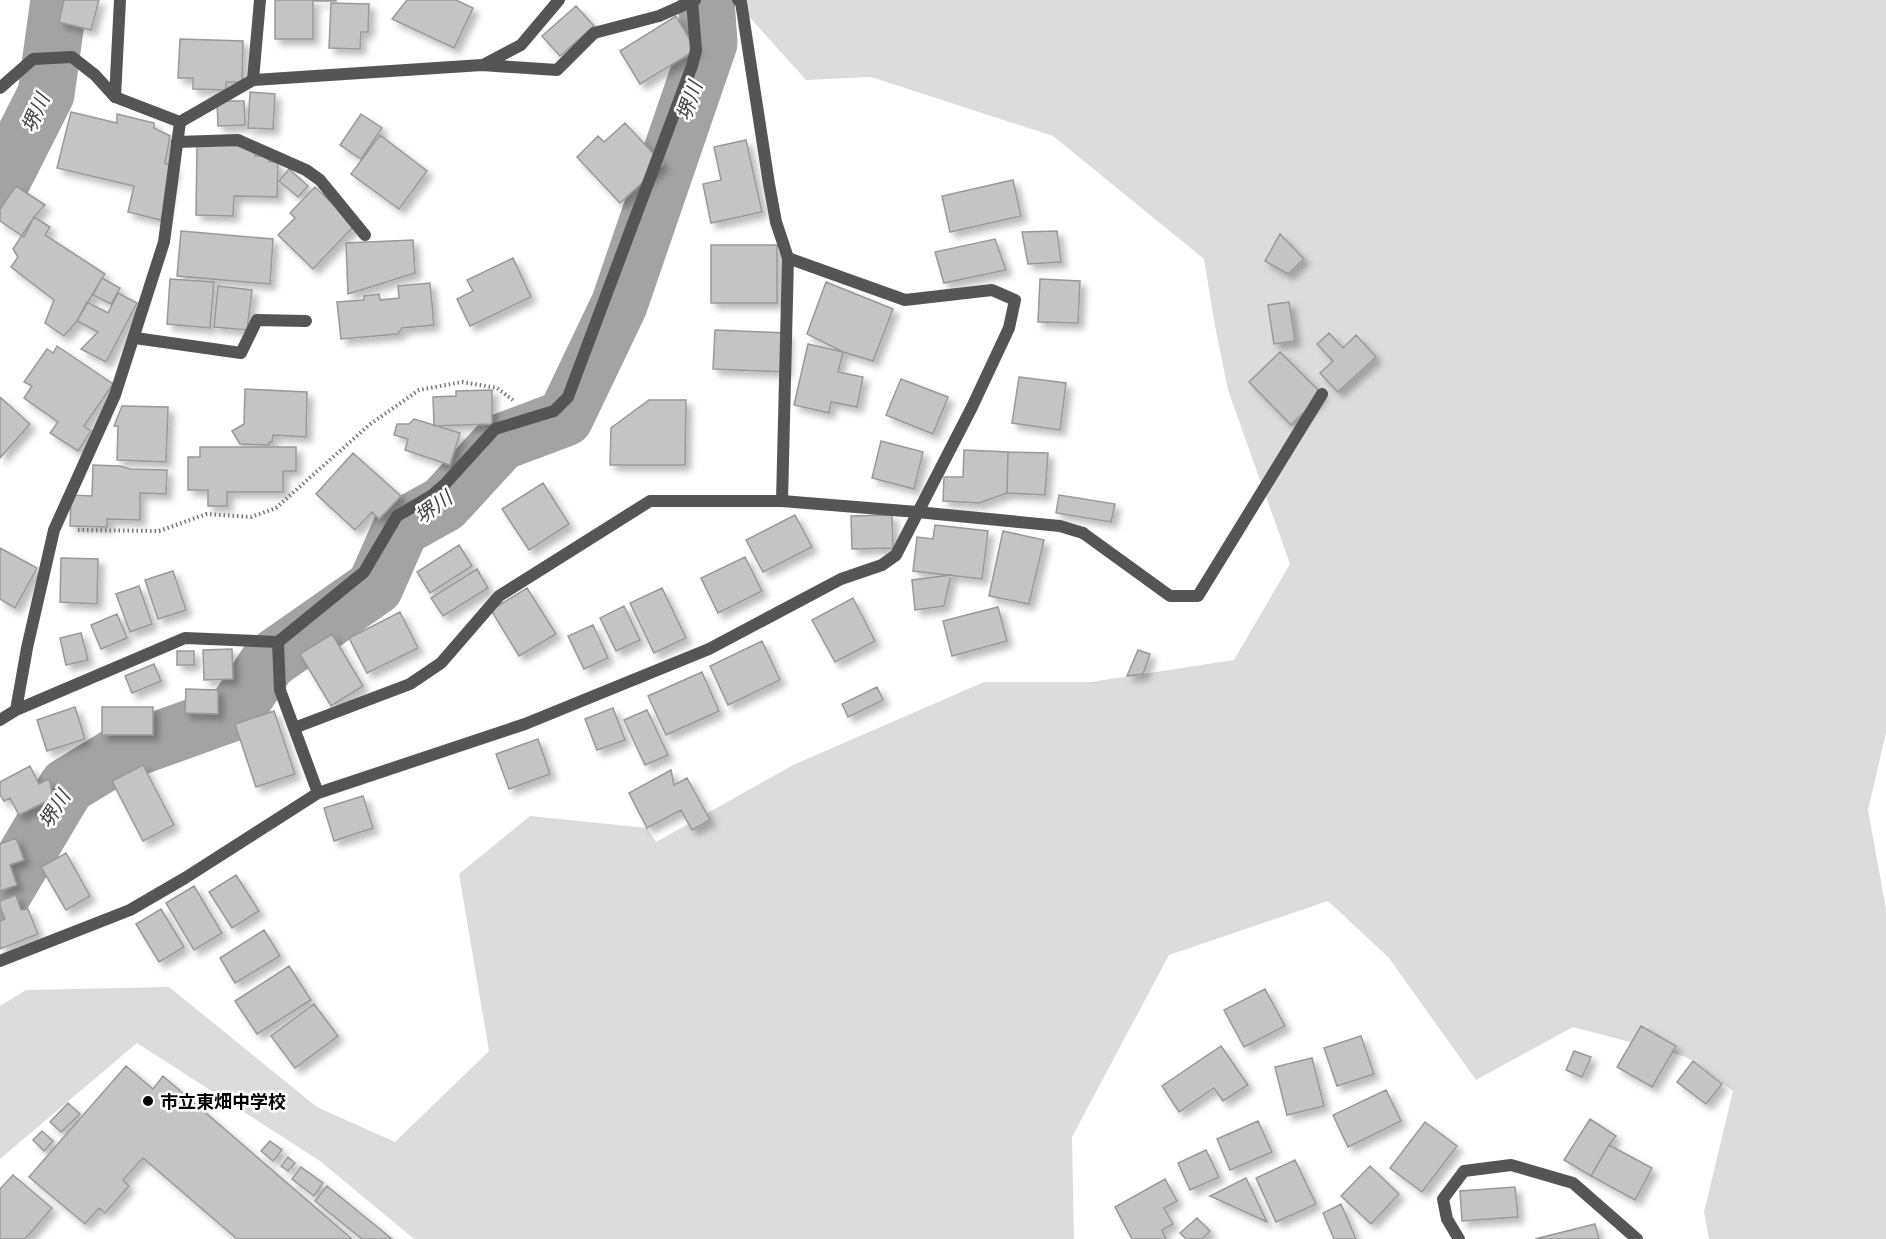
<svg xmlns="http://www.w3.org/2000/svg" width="1886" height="1239" font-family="'Archivo Narrow','Noto Sans JP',sans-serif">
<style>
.green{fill:#dcdcdc}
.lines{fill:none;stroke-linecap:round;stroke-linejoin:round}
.river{stroke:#a3a3a3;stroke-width:57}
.building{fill:#c4c4c4;stroke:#999;stroke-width:1.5;filter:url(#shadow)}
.path{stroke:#777;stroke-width:4;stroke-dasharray:1.5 3;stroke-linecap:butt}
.lane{stroke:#555;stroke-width:12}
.street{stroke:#555;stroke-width:12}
.poi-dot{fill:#000;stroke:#fff;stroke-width:2}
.labels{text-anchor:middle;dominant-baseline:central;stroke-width:5;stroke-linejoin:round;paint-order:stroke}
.poi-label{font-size:18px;font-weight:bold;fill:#000;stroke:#fff;text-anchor:start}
.water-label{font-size:20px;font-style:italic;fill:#444;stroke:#fff}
</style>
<defs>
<filter id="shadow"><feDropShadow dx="5.5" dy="5.5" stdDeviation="3" flood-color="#0004"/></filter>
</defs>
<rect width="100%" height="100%" fill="#fff"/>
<!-- green -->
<path class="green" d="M734,0h1152v733l-18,77 18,99v330h-177l-5,-27 29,-121 -40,-30 -10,-5 -110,-29 -97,53 -87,-122 -61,-57 -159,54 -97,182 2,102h-660l-94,-78 -183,-118 -137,116v-153l26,-16 143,-3 148,120 78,35 94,-91 -30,-177 71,-58 117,12 9,14 137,-77 191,-83h107l143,-22 56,-96 -62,-174 -13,-64 -11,-67 -151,-123 -182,-59 -65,3z"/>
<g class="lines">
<!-- river -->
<path class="river" d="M0,185l46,-91 13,-94
M0,899l67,-113 54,-33 114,-41 33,-50 107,-75 26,-59 43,-24 57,-62 64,-24 54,-113 90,-262 -3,-43"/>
</g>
<!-- building -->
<path class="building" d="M64,0h35l-8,30 -32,-8z
M275,0h61v1h-23v38h-38z
M407,0h49l17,8 -19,40 -62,-29z
M331,3l38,1 -1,28h-7l-1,17 -31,-1z
M576,6l18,20 -34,30 -18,-20z
M676,16l20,34 -56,34 -20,-33z
M180,39l63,2 -1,41h-16v8l-33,-1v-11h-15z
M250,92l25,2 -2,35 -25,-1z
M217,101h27l1,24 -27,1z
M71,112l46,11v-9l37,9v5l16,8 -5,27 9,4 -13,53 -33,-8 6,-26 -77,-18z
M361,114l21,14 -21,31 -21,-14z
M625,123l38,41 -43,39 -43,-46 21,-21 6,6z
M380,135l47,36 -28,38 -48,-35z
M746,140l16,72 -51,11 -8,-39 18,-4 -7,-33z
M197,145l58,1v10h14v6h9l-1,35 -43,-1 -1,20 -37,-1z
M289,169l19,17 -10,11 -19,-16z
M1013,180l8,36 -71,16 -8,-36z
M16,186l29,19 -11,12 -10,20 -24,-16v-12z
M315,187l40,38 -42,44 -35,-34 17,-17 -5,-5z
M34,217l16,10 -5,8 60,39 -3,4 -25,43 -13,15 -19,-13 9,-23 -43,-33 7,-10 -5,-8z
M181,231l92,8 -3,45 -93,-8z
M1057,231l4,31 -33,2 -6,-32z
M1280,234l24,25 -16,15 -23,-13z
M995,239l11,31 -62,13 -9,-31z
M413,240l2,33 -67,21 -2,-51z
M711,245h66v58h-66z
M513,258l18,39 -61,29 -13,-27 16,-8 -6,-11z
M102,278l18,10 -9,16 -18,-9z
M170,279l44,3 -4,46 -43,-4z
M1040,279l40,2 -2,42 -40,-1z
M826,282l67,27 -20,52 -30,-9 -36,-18z
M430,283l4,42 -32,3 -4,6 -57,5 -4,-37 27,-2v-4l15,-2 1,6 19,-2 -1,-12z
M218,286l34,4 -5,40 -33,-3z
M118,293l19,10 -31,59 -25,-13 17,-17 -21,-11 10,-19 21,11z
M1289,302l6,39 -21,3 -6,-39z
M715,330l72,3 -1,39 -73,-3z
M1329,333l14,15 13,-13 20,22 -38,35 -18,-19 13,-12 -16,-17z
M808,344l35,8 -5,20 25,5 -6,30 -26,-5 -2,11 -35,-8z
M57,346l56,38 -29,42 7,5 -13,20 -28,-18 8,-11 -34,-24 8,-12 -8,-4 23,-33 6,4z
M1280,352l42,42 -31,31 -42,-43z
M1019,377l47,6 -6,47 -48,-7z
M901,379l47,18 -15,37 -47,-19z
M245,389l62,3 -1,45 -33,-2 -1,7h-3v3l-29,-1 -8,-13 12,-7z
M492,390v34l-58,2 -1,-29 23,-1v-5z
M0,397l30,27 -30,34z
M649,400h37l-1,65h-75l1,-37z
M122,406l46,1 -2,55 -49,-2 1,-34h-4z
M414,419l46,14 -10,32 -45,-15 3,-11 -14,-4 3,-11h12z
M881,441l42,11 -9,37 -42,-11z
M200,447h96v24h-13v21h-56v14h-19v-16h-20v-33h12z
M964,450l44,2 -1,41 -28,10 -36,-2 1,-24h19z
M1008,452l40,1 -3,42 -38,-2z
M353,453l48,43 -22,23 -7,-7 -17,18 -39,-36z
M93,465l27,1 10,3 37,1 -1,24 -26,-1v27l-33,-1v8l-37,-1 1,-31 21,1z
M543,483l26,41 -40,26 -27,-41z
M1059,495l56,9 -4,18 -55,-9z
M795,515l17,32 -49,25 -17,-32z
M892,515l1,33 -41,1 -1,-33z
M935,525l53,6 -6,48 -69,-8 4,-34 16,2z
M1003,531l41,9 -15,64 -40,-8z
M459,545l13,21 -42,27 -13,-21z
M0,548l37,20 -22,40 -15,-9z
M745,557l17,34 -44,22 -17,-35z
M61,558l37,1 -1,45 -37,-2z
M477,569l11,19 -45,28 -12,-18z
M173,571l13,39 -28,9 -13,-39z
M951,575l-7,31 -29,4 -3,-30z
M139,586l13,38 -22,8 -14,-38z
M527,588l29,46 -37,22 -28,-46z
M662,588l24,50 -32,15 -24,-50z
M853,598l22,43 -40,21 -23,-42z
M624,606l16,34 -24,11 -16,-33z
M998,607l9,34 -55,15 -9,-35z
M400,612l18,36 -51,25 -18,-35z
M117,614l10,24 -26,11 -10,-24z
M593,625l15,33 -24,11 -16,-33z
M81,633l7,27 -22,5 -6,-27z
M332,634l31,52 -32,20 -31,-52z
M762,641l18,39 -52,25 -18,-39z
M232,649l1,30 -29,1 -1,-30z
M1138,650l12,4 -7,20 -16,2z
M177,651h17v14h-17z
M154,664l7,17 -29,12 -7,-17z
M702,672l17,39 -53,24 -18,-39z
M877,687l6,13 -35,17 -6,-13z
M186,689l32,1v24l-33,-1z
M75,707l10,32 -38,12 -10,-31z
M102,707h51v28h-51z
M613,708l12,32 -28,10 -12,-31z
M647,710l21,45 -23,10 -21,-45z
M274,711l21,63 -39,13 -21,-63z
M538,739l12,35 -41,15 -13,-35z
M143,765l31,60 -31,16 -31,-60z
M30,766l9,18 10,-5 4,19 -34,17 -9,-17 -6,3 -4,-6v-13z
M671,770l3,15 13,-7 23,42 -18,10 -11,-20 -34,18 -18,-35z
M363,796l10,32 -39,13 -10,-33z
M16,838l8,22 -14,5 7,20 -17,6v-47z
M66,853l24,43 -24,14 -25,-43z
M236,875l23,36 -27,17 -23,-36z
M194,886l28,47 -28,17 -28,-47z
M16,895l5,15 7,-1 10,25 -38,15v-28l5,-2 -5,-12v-6z
M161,909l23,38 -25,15 -23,-38z
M264,930l16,26 -45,27 -15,-25z
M289,966l22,34 -54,34 -22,-33z
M1265,989l20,37 -41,21 -20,-37z
M314,1004l24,32 -43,32 -24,-32z
M1641,1026l35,20 -24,41 -35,-20z
M1361,1036l13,38 -37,12 -13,-38z
M1221,1046l27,39 -25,16 -9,-13 -35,24 -17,-26z
M1574,1051l17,6 -9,20 -16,-7z
M1312,1058l12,48 -37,9 -12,-48z
M1693,1061l29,23 -16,20 -29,-22z
M126,1066l27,23 10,-13 189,163h-115l-94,-81 -20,22 6,6 -24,27 -6,-5 -14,16 -56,-47z
M1386,1090l15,31 -53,26 -15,-32z
M68,1103l12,11 -19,18 -11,-10z
M1590,1119l26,17 -7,9 -18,31 -27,-16z
M1258,1121l14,31 -42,18 -13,-31z
M1425,1122l32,24 -35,46 -32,-24z
M42,1131l11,10 -9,10 -11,-11z
M270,1141l12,9 -9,11 -12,-10z
M1609,1145l43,23 -17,32 -44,-24z
M1206,1150l13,27 -29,13 -12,-27z
M288,1157l7,6 -7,8 -7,-5z
M1295,1160l21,44 -40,18 -20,-44z
M1370,1166l29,28 -28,30 -30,-28z
M301,1167l22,16 -9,13 -22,-17z
M13,1175l39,33 -27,31h-25v-50z
M1246,1178l21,44 -57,-26z
M1165,1179l12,22 -13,7 9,16 -11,6 4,9h-34l-17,-32z
M327,1186l65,53h-30l-47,-38z
M1515,1187l3,30 -56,4 -2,-30z
M1341,1204l15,35h-22l-11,-26z
M1197,1218l13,13 -8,8h-16l-6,-6z
M1595,1224l4,15h-64z"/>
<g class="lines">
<!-- path -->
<path class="path" d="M78,530l81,1 48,-17 44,3 25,-9 93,-83 50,-35 43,-8 35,6 16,12"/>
<!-- lane -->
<path class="lane" d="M253,80l7,-80
M115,97l5,-97
M177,142l61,-2 68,30 14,10 45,55
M135,338l106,15 16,-33 49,1
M782,501l6,-243
M1083,533l87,63h28l124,-202"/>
<!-- street -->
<path class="street" d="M483,65l38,-20 38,-45
M0,88l33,-29 39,-2 23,18 20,22 65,25 73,-42 229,-15 75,5 37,-37 65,-17 36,-16
M278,642l2,48 38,103
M16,710l11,-62 27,-118 61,-135 49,-153 16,-120
M0,720l16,-10 169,-72 93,4 86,-70 33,-56 34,-20 14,-12 50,-55 59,-18 14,-14 124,-331 4,-16 -4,-49
M294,728l116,-44 31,-21 58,-67 151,-95h132l135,11 143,14 23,7
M0,961l130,-51 55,-32 133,-85 207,-69 184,-75 132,-70 41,-14 14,-10 76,-148 37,-79 6,-28 -23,-10 -87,10 -117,-42 -12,-36 -7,-38 -28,-182 -3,-2
M1459,1239l-12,-20 -4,-20 21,-28 47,-6 62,18 64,56"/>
</g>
<!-- markers -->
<circle class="poi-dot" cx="148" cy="1101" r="6"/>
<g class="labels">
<!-- poi labels -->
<g class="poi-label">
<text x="160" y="1101">市立東畑中学校</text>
</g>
<!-- water labels -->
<g class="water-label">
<text transform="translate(689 101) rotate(-71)">堺川</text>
<text transform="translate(35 113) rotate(-66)">堺川</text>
<text transform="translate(433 507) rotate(-36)">堺川</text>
<text transform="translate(54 809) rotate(-58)">堺川</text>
</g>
</g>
</svg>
